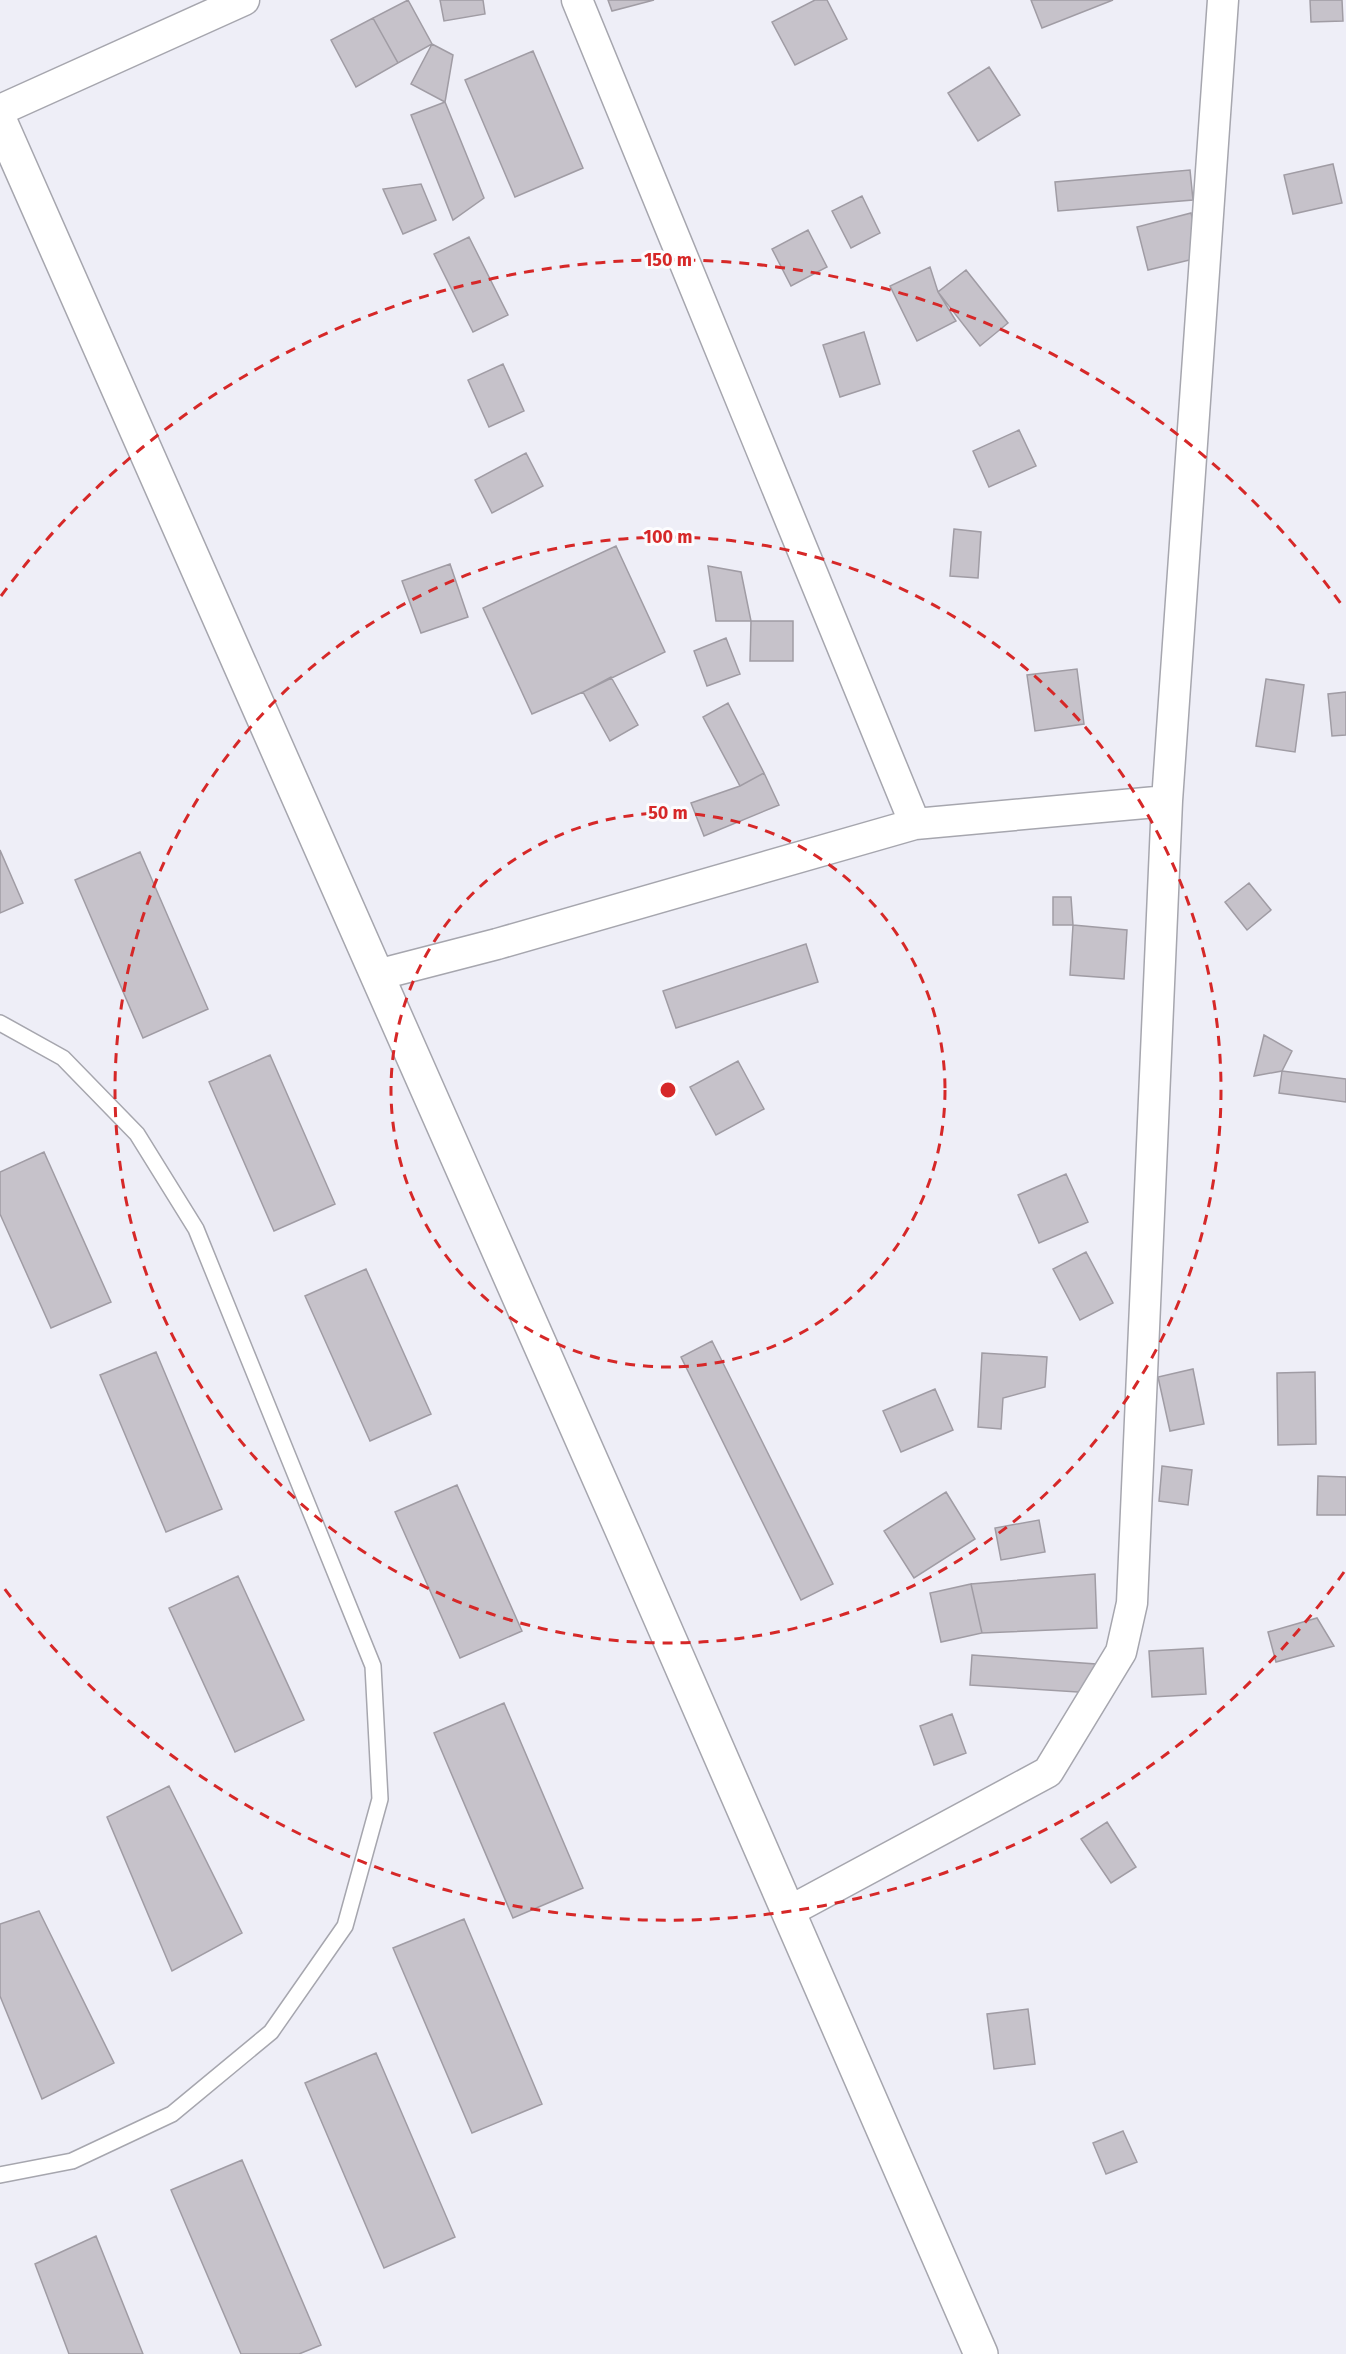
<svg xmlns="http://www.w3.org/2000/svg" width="1346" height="2354" font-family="'Fira Sans',sans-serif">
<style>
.building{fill:#c6c2ca;stroke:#a09ca4;stroke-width:1.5}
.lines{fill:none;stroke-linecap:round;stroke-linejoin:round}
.service-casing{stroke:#a6a6ae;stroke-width:18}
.minor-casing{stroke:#a6a6ae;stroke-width:33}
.tertiary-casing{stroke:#a6a6ae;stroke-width:36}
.service{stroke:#fff;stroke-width:15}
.minor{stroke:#fff;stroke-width:30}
.tertiary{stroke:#fff;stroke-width:33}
.ring{fill:none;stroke:#d62828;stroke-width:3;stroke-dasharray:10 8}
.centre{fill:#d62828;stroke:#fcfcfe;stroke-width:3}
.ring-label{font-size:18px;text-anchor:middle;font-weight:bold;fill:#d62828;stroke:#fcfcfe;stroke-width:6;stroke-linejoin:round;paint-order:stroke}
</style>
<rect width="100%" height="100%" fill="#eeeef7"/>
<!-- building -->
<path class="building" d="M408,0l24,44 -34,19 -25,-45z
M440,0h43l2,14 -41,7z
M608,0h46l-42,11z
M815,0h12l20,39 -52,26 -23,-43z
M1031,0h82l-71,28z
M1310,0h32l1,21 -32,1z
M373,18l25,45 -42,24 -25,-47z
M432,44l21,11 -8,47 -34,-18z
M533,51l50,117 -68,29 -50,-117z
M989,67l31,48 -42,26 -30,-48z
M445,102l39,96 -31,22 -42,-105z
M1333,164l9,39 -49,11 -9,-39z
M1190,170l3,30 -135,11 -3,-29z
M421,184l15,36 -33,14 -20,-45z
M862,196l18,37 -29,15 -19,-37z
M1191,213l11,44 -54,13 -11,-43z
M808,230l19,37 -36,19 -19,-37z
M469,237l39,78 -35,17 -39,-78z
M930,267l8,25 18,29 -39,20 -27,-55z
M966,270l42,53 -28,23 -42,-54z
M864,332l16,52 -40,13 -17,-52z
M503,364l21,47 -35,16 -21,-47z
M1019,430l17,36 -47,21 -16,-36z
M526,453l17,33 -51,27 -17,-33z
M954,529l27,3 -3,46 -28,-2z
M616,546l49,106 -82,40 -51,22 -49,-106z
M450,564l18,53 -47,16 -19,-52z
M708,566l33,6 10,49h-35z
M751,621h42v40h-43z
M726,638l14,36 -33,12 -13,-35z
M1077,669l7,55 -49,7 -8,-56z
M611,677l27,48 -28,16 -27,-49z
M1266,679l38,6 -9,67 -39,-6z
M1346,692v43l-14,1 -4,-42z
M728,703l36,70 -24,13 -37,-69z
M764,773l15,32 -75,31 -13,-33 49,-17z
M0,850l23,53 -23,10z
M140,852l68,157 -65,29 -68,-158z
M1249,883l22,27 -24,20 -22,-28z
M1053,897h18l2,28h-20z
M1073,925l54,5 -3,49 -54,-4z
M806,944l12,38 -142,46 -13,-37z
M1264,1035l28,16 -10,20 -28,5z
M270,1055l65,149 -61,27 -65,-149z
M738,1061l26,48 -48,26 -26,-48z
M1282,1071l64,8v23l-67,-9z
M44,1152l67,150 -60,26 -51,-114v-42z
M1066,1174l22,48 -49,21 -21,-48z
M1086,1252l27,51 -33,17 -27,-51z
M366,1269l65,145 -61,27 -65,-145z
M712,1341l121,243 -32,16 -120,-243z
M156,1352l66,157 -56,23 -66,-157z
M982,1353l65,4 -2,30 -42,11 -2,31 -23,-2z
M1193,1369l11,55 -34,7 -12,-54z
M1315,1372l1,72 -38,1 -1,-72z
M935,1389l18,41 -52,22 -18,-41z
M1162,1466l30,4 -4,35 -29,-4z
M1318,1476l28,1v38h-29z
M457,1485l65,146 -62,27 -65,-146z
M946,1492l29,47 -61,39 -30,-47z
M1039,1520l6,32 -44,8 -6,-32z
M1095,1574l2,54 -115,5 -11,-49z
M238,1576l66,144 -69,32 -66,-144z
M971,1584l11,49 -41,9 -11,-49z
M1317,1618l17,28 -58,16 -8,-30z
M1203,1648l3,46 -54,3 -3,-46z
M972,1655l124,9 -3,29 -123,-8z
M504,1703l79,185 -70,30 -79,-185z
M952,1714l14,39 -32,12 -14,-39z
M169,1786l73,147 -70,38 -65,-154z
M1107,1822l29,45 -25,16 -30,-44z
M39,1911l75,152 -72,36 -42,-103v-72z
M464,1919l78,185 -70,29 -79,-185z
M1028,2009l7,55 -41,5 -7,-55z
M376,2053l79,184 -71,31 -79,-185z
M1123,2131l14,31 -31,12 -13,-31z
M242,2160l79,185 -22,9h-58l-70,-164z
M96,2236l47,118h-74l-34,-90z"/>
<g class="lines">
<!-- service casing -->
<g class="service-casing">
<path id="service" d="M0,1023l63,35 74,76 59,95 177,437 7,133 -35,127 -74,106 -99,82 -100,47 -72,14"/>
</g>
<!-- minor casing -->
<g class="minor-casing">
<path id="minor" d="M577,0l338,824
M0,110l244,-110
M377,975l120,-31 418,-120 252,-23
M788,1912l260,-140 73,-120 11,-49 35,-802 56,-801"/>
</g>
<!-- tertiary casing -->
<g class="tertiary-casing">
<path id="tertiary" d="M0,121l625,1416 356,817"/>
</g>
<!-- service -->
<use href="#service" class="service"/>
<!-- minor -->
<use href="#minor" class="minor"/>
<!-- tertiary -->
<use href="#tertiary" class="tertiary"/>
</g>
<!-- distance rings -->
<g class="ring">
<circle cx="668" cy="1090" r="277"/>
<circle cx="668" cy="1090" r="553"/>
<path d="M1344 1572A830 830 0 0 1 1 1584M1 596A830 830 0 0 1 1344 608"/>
</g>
<circle cx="668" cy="1090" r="9" class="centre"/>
<g class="ring-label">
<text x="668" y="266">150 m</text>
<text x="668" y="543">100 m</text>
<text x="668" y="819">50 m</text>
</g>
</svg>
